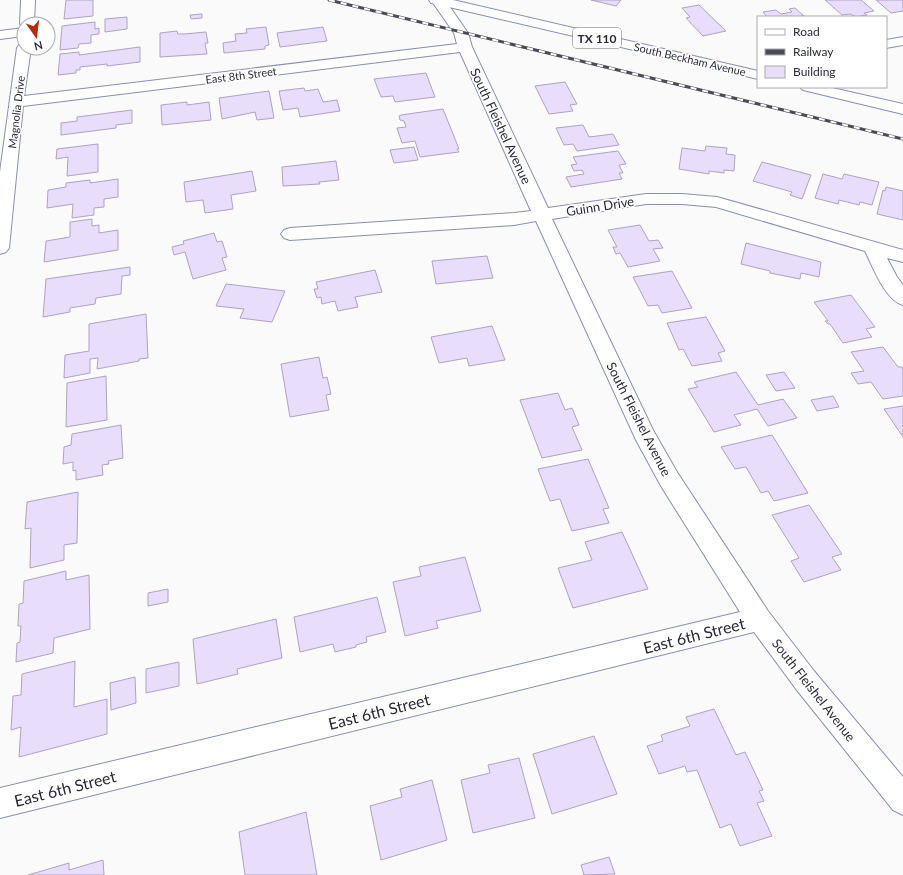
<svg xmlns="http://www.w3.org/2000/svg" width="903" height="875" font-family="Lato,sans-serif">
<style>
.building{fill:#e8ddfa;stroke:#aea2c1}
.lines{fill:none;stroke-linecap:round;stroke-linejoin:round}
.minor-casing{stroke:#8b8ead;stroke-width:2}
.major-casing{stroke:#8b8ead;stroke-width:2}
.minor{fill:#fff;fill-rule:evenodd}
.major{fill:#fff;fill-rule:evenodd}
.rail-casing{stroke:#4a4b55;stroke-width:3}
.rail{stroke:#fff;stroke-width:2;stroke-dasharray:6;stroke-linecap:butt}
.labels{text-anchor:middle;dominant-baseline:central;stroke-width:3.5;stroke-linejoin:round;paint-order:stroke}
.far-street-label{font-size:11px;fill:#2a2b37;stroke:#fff}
.shield{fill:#fff;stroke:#6a6b73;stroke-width:1}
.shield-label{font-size:12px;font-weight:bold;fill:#2a2b37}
.street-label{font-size:13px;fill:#2a2b37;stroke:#fff}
.near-street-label{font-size:16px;fill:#2a2b37;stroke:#fff}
</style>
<rect width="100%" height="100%" fill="#fafafa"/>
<!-- building -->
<path class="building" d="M66,0h27v16l-29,3z
M591,0h30l-5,6z
M825,0h36l13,11 -10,2 3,2 -11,2 -6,-3 -8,1z
M876,0h27v11l-12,2z
M699,5l27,26 -23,5 -17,-18 4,-1 -8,-9z
M795,8l9,8h-3l2,1h-36l-4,-5 13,-2 5,4 11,-2 -3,-3z
M202,14v4l-11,1 -1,-4z
M127,17v12l-22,3v-13z
M95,22v7l4,-1v6l-8,1v8l-12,1 -1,4 -18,2 2,-24z
M266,27l3,18 -4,1v3l-41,4 -1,-10 13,-2 -1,-7 12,-1 -1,-4z
M323,27l4,14 -47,6 -3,-14z
M177,31l1,3h6l22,-2 2,11h-3l2,11 -47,3v-24z
M140,47v15l-33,4v-2l-27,3v3h-4v3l-18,2 2,-21 19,-2v3z
M426,73l9,24 -40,5 -2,-6 -12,1 -7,-18z
M565,82l12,22 -7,1 3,6 -24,3 -14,-28z
M304,88l1,3 13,-2 5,13 14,-2 3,11 -40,6 -2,-9 -15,2 -4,-19z
M269,91l5,27 -17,2 -2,-8 -33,7 -3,-21z
M187,102v3l22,-3 2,18 -49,5 -1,-20z
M443,109l16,40h-2l2,3 -39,5 -5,-16 -13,2 -5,-15 9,-1 -2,-6 -4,-1 -1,-4 2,-1z
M132,110v13l-16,2v3l-55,7v-12l16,-2v-4z
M583,125l6,12 24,-3 6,11 -42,6 -4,-7 -9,1 -8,-17z
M98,144v28l-31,4 1,-19 -12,2 1,-10z
M706,146l21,2 -1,6 9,1 -1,16 -10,-1v3l-15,-2v3l-30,-5 3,-21 23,3z
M414,147l4,13 -24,3 -4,-13z
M618,151l8,13 -7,1 4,8h-4l3,6 -51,8 -5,-10 18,-3 -2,-4 -8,1 -3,-6 6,-1 -4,-7z
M336,161l3,19 -20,2 1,2 -37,2 -1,-19z
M762,162l49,13 -9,24 -12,-4 2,-3 -39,-11z
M252,171l4,20 -25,4 2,14 -28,4 -2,-13 -17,2 -2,-20z
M823,174l19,5 2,-5 35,8 -7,23 -12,-3 -1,3 -20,-5 -1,4 -23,-6z
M118,179v18l-14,2v8l-10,1v7l-22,3 1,-14 -26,4 1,-18 18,-3v-4l24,-3v3z
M886,187l17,4v29l-26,-6 6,-24 2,1z
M92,219v7l7,-1v8l19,-3v20l-74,12 2,-21 24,-4v-15z
M640,225l9,16 9,-1 5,8 -10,1 7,12 -32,6 -8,-14 -4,1 -3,-7h4l-9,-17z
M214,233l3,9 5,-1 5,16 -5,1 4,12 -33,9 -8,-27 -11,3 -2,-8 12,-3 -1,-3z
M746,243l75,19 -2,15 -18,-4 -1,6 -30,-6v-2l-29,-7z
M487,256l6,22 -57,6 -4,-23z
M130,267v8l-8,1 -1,18 -25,4 -1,6 -25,4v4l-27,5 3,-38z
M375,270l7,22 -27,5 3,10 -20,4 -3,-10 -13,3 -1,-7 -4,1 -3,-9h4l-2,-7z
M672,271l20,37 -30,5 -4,-8 -10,1 -15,-29z
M226,284l59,7 -13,31 -32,-4 4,-9 -28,-3z
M851,295l24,32 -9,2 6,8 -29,6 -13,-19h-2l-3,-3h3l-14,-19z
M146,314l2,44 -9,1v2l-42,8 1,-11 -8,1v14l-26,5 1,-23 24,-4v-27z
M706,317l19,34 -7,2 4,8 -30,5 -9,-17 -4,1 -12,-27z
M492,326l13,34 -36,6 -2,-8 -28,5 -8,-26z
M883,347l15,20h4l1,2v27l-20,3 -12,-17 -13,2 -7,-11 13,-2 -13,-19z
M319,357l4,21 4,-1 4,17 -5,1 3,15 -39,7 -9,-53z
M736,372l22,33 25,-6 14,19 -29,8 -11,-17 -23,6 7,10 -27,7 -26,-43 10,-2 -4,-5z
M784,372l11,16 -19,3 -10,-16z
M106,376l1,44 -41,7 1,-44z
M558,393l7,17 7,-2 7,17 -7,2 10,23 -40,8 -22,-58z
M833,396l6,11 -22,4 -6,-11z
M903,406v31l-19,-28z
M121,425l2,33 -15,3 1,3 -7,1 1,10 -27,5v-10l-3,1v-9l-10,2 1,-17 7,-2 1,-11z
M772,435l36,58 -34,8 -6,-10 -7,2 -15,-26 -11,2 -14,-22z
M588,459l21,49 -6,1 6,14 -37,8 -12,-32 -10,2 -12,-32z
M78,492l-1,51 -13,2v15l-34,8 1,-40 -6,1 2,-27z
M809,505l33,49 -10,3 9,13 -37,12 -13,-21 8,-3 -27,-43z
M622,532l26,57 -75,19 -15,-40 34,-8 -7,-18z
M465,557l16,54 -45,10 2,7 -33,8 -12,-54 28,-6 -2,-9z
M66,571v9l23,-5 1,54 -36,9 -1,15 -37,9 1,-19 3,-1 1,-16h-3l1,-22 4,-1 1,-22z
M168,589v13l-20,4v-13z
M377,597l9,35 -20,5 1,5 -11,3v2l-21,5 -2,-8 -33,8 -6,-35z
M276,619l6,39 -45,11 1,5 -41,10 -4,-45z
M75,661l-1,46 33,-8v35l-88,23 2,-30 -10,3 2,-34 8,-1 1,-21z
M179,662v24l-33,7v-24z
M135,677l1,26 -25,7 -1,-27z
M714,709l22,46 9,-3 18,38 -4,1 5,10 -7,2 15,33 -32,10 -9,-22 -11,4 -23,-58 -10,2 -2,-6 -26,8 -12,-28 16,-5 -2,-6 29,-9 -4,-9z
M594,736l23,58 -65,20 -19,-60z
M519,758l16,60 -62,15 -12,-53 29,-7 -2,-8z
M432,780l15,60 -66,20 -11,-54 32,-9 -2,-8z
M306,812l11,63h-72l-6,-43z
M609,857l6,17 -31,1 -3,-10z
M103,860l1,15h-76l41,-12v7z"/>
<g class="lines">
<!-- minor casing -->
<g class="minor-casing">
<path id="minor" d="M21,0h14l-1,24h-10v3l-4,-3z
M431,0h14l23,33 4,14 76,161 98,-14h36l35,3 186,53v12l-16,-4 10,19 6,8v20c-18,-5 -30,-38 -38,-54l-149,-44 -34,-3h-36l-94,15 101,211 24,42 91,139 46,60 89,106v38l-10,-5 -97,-121 -42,-57 -754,186v-30l740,-176 -79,-126 -25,-46 -100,-219 -22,4 -224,15 -6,-2 -3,-4 3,-4 6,-2 224,-15 17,-2 -71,-159 -437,54 -14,142 -3,4 -6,2v-82l17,-124 2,-3 5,-1v4h7l-7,48 433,-52 -3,-11z
M24,28v8l-24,3v-8z
M903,37v8l-17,3v-8z"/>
</g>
<!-- major casing -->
<g class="major-casing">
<path id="major" d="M429,0h24l305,71v8l-322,-75 -5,-1z
M800,87h28l75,17v10l-100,-24z"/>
</g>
<!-- minor -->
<use href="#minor" class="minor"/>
<!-- major -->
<use href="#major" class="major"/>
<!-- rail casing -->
<g class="rail-casing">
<path id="rail" d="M329,0l574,139"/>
</g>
<!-- rail -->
<use href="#rail" class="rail"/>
</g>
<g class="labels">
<!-- far-street labels -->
<g class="far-street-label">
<text transform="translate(690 59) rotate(13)">South Beckham Avenue</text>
<text transform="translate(241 75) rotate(-7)">East 8th Street</text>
<text transform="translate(16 112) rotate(-83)">Magnolia Drive</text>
</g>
<!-- shield labels -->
<rect class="shield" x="573" y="28" width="48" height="20" rx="3"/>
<g class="shield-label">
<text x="597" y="38">TX 110</text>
</g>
<!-- street labels -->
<g class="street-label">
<text transform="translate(501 126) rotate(65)">South Fleishel Avenue</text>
<text transform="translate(600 206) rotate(-9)">Guinn Drive</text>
<text transform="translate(639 419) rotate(63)">South Fleishel Avenue</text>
<text transform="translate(814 690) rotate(52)">South Fleishel Avenue</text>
</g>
<!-- near-street labels -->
<g class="near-street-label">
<text transform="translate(694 635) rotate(-14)">East 6th Street</text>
<text transform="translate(379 711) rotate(-14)">East 6th Street</text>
<text transform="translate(65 788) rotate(-14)">East 6th Street</text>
</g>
</g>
<!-- legend -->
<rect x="757" y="16" width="130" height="72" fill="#ffffff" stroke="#aaaaaf"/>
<rect x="765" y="29" width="20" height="6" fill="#ffffff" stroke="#aaaaaf"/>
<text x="793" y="36" font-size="12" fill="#2a2b37">Road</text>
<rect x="765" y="49" width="20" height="6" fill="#4a4b55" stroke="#aaaaaf"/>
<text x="793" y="56" font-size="12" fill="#2a2b37">Railway</text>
<rect x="765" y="66" width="20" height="12" fill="#e8ddfa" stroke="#aaaaaf"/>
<text x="793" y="76" font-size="12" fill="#2a2b37">Building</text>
<!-- north arrow -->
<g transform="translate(36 36) rotate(166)"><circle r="19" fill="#ffffff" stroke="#aaaaaf"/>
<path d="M0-3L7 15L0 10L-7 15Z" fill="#b52913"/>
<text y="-6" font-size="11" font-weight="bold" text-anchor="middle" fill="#2a2b37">N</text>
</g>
</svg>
